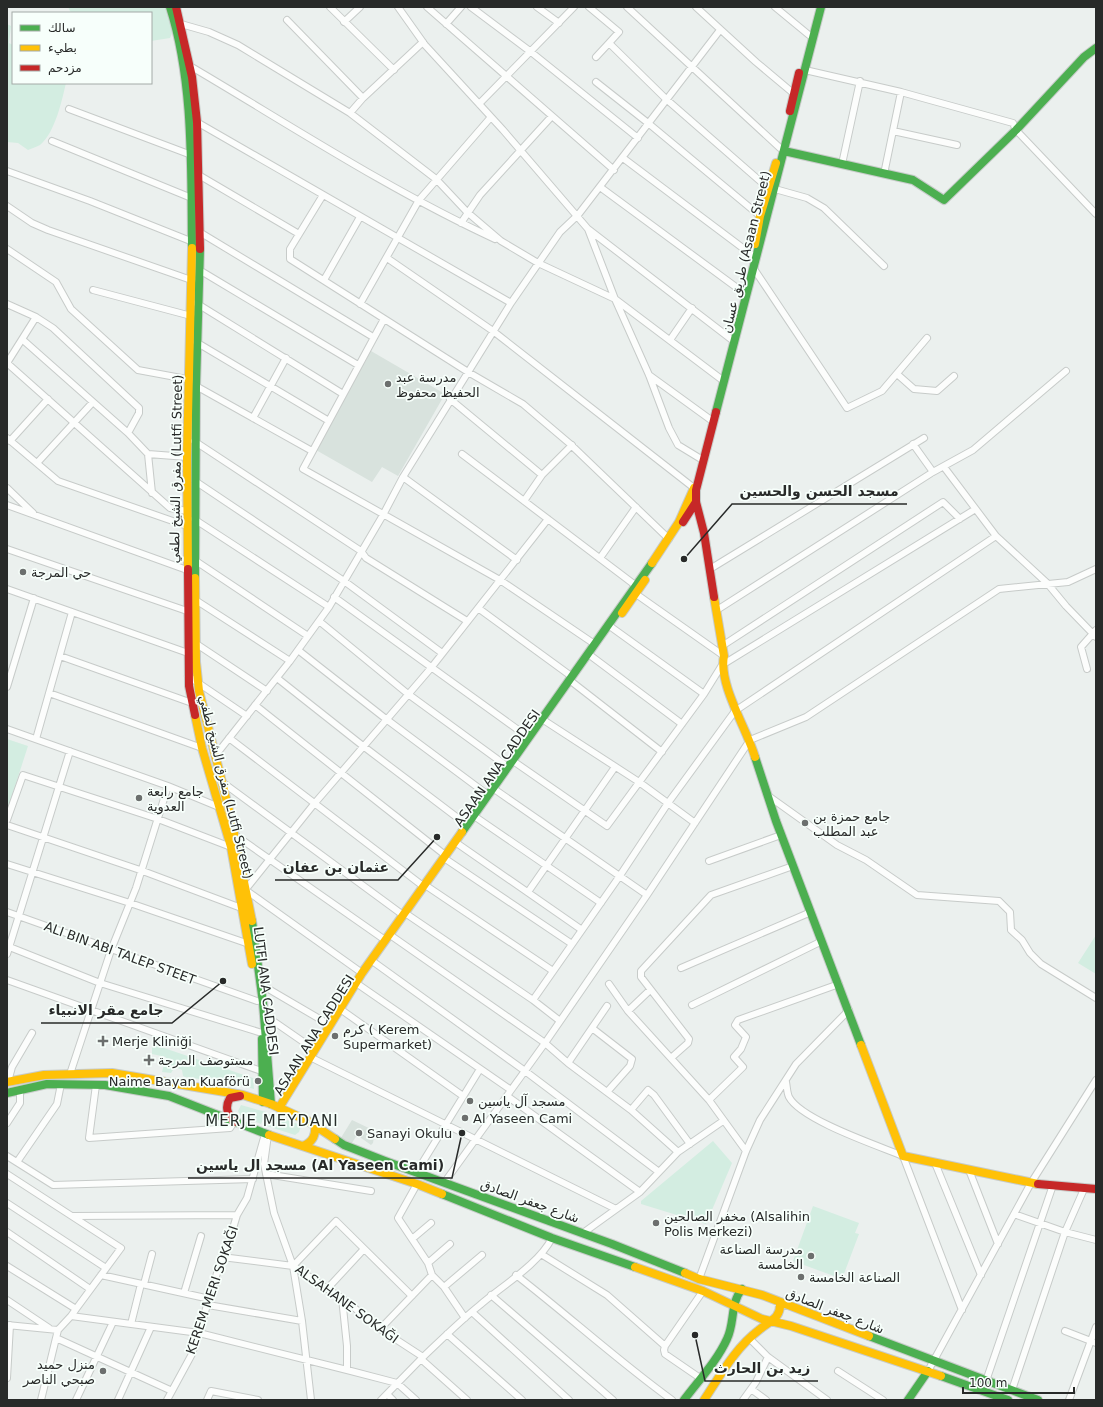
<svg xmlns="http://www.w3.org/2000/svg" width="1103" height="1407" font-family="'DejaVu Sans',Vazirmatn,sans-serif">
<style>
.built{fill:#d8e2dd}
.green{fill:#d3ede1}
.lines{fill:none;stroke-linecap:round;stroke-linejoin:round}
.street-casing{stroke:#c7cbc9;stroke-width:8}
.fast-casing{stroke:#c7cbc9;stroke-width:10}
.slow-casing{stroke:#c7cbc9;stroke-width:10}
.jam-casing{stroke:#c7cbc9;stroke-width:10}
.street{stroke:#fcfdfc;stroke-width:6}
.fast{stroke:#4caf50;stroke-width:8}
.slow{stroke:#ffc107;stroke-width:8}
.jam{stroke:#c62828;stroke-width:8}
.poi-dot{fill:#6c6f6e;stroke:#f7fffb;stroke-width:1.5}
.labels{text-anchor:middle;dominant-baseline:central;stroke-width:3.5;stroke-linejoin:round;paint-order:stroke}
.street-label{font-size:13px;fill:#282a29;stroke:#f7fffb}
.poi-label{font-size:13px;fill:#282a29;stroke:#f7fffb;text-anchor:start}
.quarter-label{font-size:15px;letter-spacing:1px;fill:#272d2a;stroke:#f7fffb}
.leader{fill:none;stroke:#282a29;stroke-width:1.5}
.callout-dot{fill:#282a29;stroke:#f7fffb;stroke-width:1.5}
.callout-label{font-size:14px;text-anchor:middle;font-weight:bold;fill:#282a29;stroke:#f7fffb;stroke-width:3.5;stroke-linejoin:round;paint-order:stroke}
</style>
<rect width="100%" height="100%" fill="#ebf0ee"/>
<!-- built -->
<path class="built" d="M371,351l74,43 -47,82 -16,-9 -10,15 -56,-32z
M352,1120l23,11 -2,12 -2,2 -14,-10 -7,11 -11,-5z"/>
<!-- green -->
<path class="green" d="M68,7h98l8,22 -4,9 -19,3v-28h-80z
M7,24l4,2 -2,17 4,2v38h53c-4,17 -11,50 -26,62 -3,2 -8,3 -12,5l-10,-7 -11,-1z
M7,739l21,7 -21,65z
M1096,935v39l-18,-11z
M152,1044l101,34 1,11 -18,-5 -51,-7 -2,-1 -1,-6 -7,-3 -4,6 -9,-1 4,-15 -14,-3z
M241,1105l25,7 -5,12 -20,-8 -3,-5z
M269,1114l29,10 3,2 -2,6 -4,3 -31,-10z
M713,1141l19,22 -26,61 -65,-20v-3z
M813,1206l46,17 -4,10 4,1 -17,45 -49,-18z"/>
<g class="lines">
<!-- street casing -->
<g class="street-casing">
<path id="street" d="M330,7l64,63
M398,7l27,38 78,85 85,99 27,70 34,76 20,53 9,17 23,14
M427,7l187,163
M471,7l60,45 107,86
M537,7l22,16
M589,7l30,25 -10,11 57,56 102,89
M627,7l153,141
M696,7l60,55 37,31
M775,7l34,28
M287,20l76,78
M344,22l16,-15
M181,24l28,8 29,13 112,68 86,66 31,33 34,29 37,22 77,36 106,80
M446,24l15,-17
M596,57l13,-14
M190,66c100,59 199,124 305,173
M805,70l96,22 112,31 3,7 80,84
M596,82l52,41 112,93
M479,104l95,-97
M69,109l125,47
M350,113l13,-15 60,-56
M195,121l316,182
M893,131l64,14
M52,141l142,58
M623,158l129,97
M842,164l18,-83
M7,171l83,30 103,41
M197,174l102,60
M884,174l17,-82
M600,187l144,106
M775,189l32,9 17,10 60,58
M323,195l-33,54v10l178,113 55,32 46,39 100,96
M7,206l25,17 16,7 149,52
M461,223l19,-28 72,-79
M588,229l143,110
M201,233l172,104
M7,249l49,33 15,27 67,61 54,10
M387,258l106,73 201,157
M754,269l93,139 35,-17 45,-53
M201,271l157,94
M324,280l36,-63
M93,290l102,27
M196,303l147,91
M7,304l29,13 17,11 86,80v5l-11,20
M360,304l59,-104 72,-83
M384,319l-81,150 197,111 93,63
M23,340l105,93 20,21 39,3
M670,340l22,-32
M196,342l133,79
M7,363l163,145 17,3
M7,363l29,-46
M897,374l17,15 23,2 17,-15
M649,375l62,45
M196,386l116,65
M450,399l92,76
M253,418l33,-60
M7,438l51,43 129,45
M10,441l38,-42
M194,441l167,110 5,7 101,63
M913,444l20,28
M148,454l4,39
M462,454l173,131
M37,463l56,-61
M944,467l52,69 51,47 19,23 30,31
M403,477l114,83
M195,481l149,100 98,72
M7,488l26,25
M524,501l18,-26 30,-30
M7,505l180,65
M194,519l135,88
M7,549l180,62
M600,558l36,-51
M193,559l115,77
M710,569l214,-131
M7,589l181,64
M636,594l88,62
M334,597l194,140
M194,599l96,62
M478,608l93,68
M717,610l216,-138 40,-22 93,-79
M319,621l89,73 100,73
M611,627l93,67
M195,643l72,48
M722,646l221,-144 17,17
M298,650l88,69 102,76
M60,656l132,47
M591,656l91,68
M1087,669l-6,-22 15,-17
M188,676l59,40
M277,678l86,68 104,79
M572,682l90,70
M7,687l27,-89
M49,693l153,55
M255,705l190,150
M545,721l94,61 56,41
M7,729l161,57 51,21
M229,738l194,148
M36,739l36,-127
M215,756l75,-95 39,-54 54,-92 20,-38 108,-174 49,-71 18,-17 142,-185
M516,763l91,63 97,-132 18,-29 252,-155
M222,782l181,133
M497,791l150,104
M767,795l70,50 29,15 51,35 82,6 11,11 1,18 11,10 8,13 11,11 55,34
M477,818l124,85
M7,820l16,-45 135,44 73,28
M7,825l133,45 104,39
M235,835l150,105
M458,844l124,86
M447,860l125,84
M709,861l72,-26
M7,864l123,39 119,41
M428,887l125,84
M246,889l68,-85 117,-136 117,-149
M247,891l115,82
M528,892l87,-125
M7,912l250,89
M408,915l125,85 27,21
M393,937l152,106 23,20 63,47 47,42
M7,946l93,37 162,50
M7,954l63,-203
M375,963l150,108 134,101
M681,968l130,-56
M7,980l257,92
M260,984l70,41
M609,984l19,27 81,89 37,51
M359,985l152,105
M533,1000l86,-123 49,-74 67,-92 261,-175
M692,1005l130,-64
M343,1011l120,85
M628,1011l22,-21
M263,1014l52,36
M592,1028l40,31 -2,7 -23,26
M671,1058l17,-15 1,-4 -48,-62v-6l70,-76 82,-29
M314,1059l302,150
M568,1063l39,-57
M70,1074l41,-124 25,-62 32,-102
M8,1082l4,-15 20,-34
M786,1082c1,5 1,11 3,15 12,23 90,49 114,59l59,154
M96,1085l-7,53 141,-10 4,-6
M507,1096l133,96
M709,1100l34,-33 -9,-10 7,-8 5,-12 -11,-12 3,-5 101,-36
M631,1110l17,-20 6,5 36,49
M7,1123l13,-20v-13
M268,1135l-4,29 10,49 19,53 53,35 34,28 43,28 -42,43
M7,1156l46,29 200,-6
M17,1162l40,-58 4,-20
M935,1163l46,112
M969,1170l29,74
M416,1173l64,-104
M7,1174l114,74 -45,61
M266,1174l105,17
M444,1183l101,-140 102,-148 103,-155 56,-23 193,-128 69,-7 28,-13
M417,1184l-19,34 30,45 4,12 12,12 21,31
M7,1203l99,65
M1014,1214l51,18 31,8
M73,1216l164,-1
M7,1232l83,57
M583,1233l57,-41 38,-40 45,-31
M412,1239l19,-16
M541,1254l66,41 58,51 38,-55
M222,1257l71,9
M428,1263l22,-19
M7,1266l69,43 -5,7 128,17 148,37 50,13 19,17
M293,1266l43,-45 76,75
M293,1266l9,55 9,79
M101,1275l109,24
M516,1275c53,41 102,86 156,125
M699,1279l47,-128 14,-31 36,-56 53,-54
M144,1284l8,-30
M444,1287l38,-32
M327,1289l37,-40
M184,1293l17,-57
M491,1295l122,105
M342,1298l5,48v24
M7,1300l42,28
M208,1305l94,16
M472,1312l97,88
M131,1324l10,-40
M7,1325l51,5 -2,8 116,53
M380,1329l52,-54
M58,1330l13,-14
M1065,1331l31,12
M447,1334l75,66
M749,1338l19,19 59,43
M665,1346l-1,4 1,4 35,24
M423,1357c19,-18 37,-36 57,-52 22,-19 59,-41 72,-67
M421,1359l46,41
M838,1371l45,29
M928,1371l103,-188 65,-103
M7,1378l3,-53
M986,1381l67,-196
M751,1389l15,11
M1012,1390l53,-158 19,-43
M387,1394l6,6
M41,1400l15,-62
M76,1400l37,-78
M118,1400l33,-73
M167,1400l25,-46 30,-97 6,-12 9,-30 10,-17 18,-64
M207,1400l4,-9 47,9
M743,1400l13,-18 12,-25
M1069,1400l27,-73"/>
</g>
<!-- fast casing -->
<g class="fast-casing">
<path id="fast" d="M170,7c24,75 21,163 22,241
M784,151l129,29 31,20 72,-70 68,-73 12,-9
M716,412l105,-405
M195,578l1,-192 4,-137
M755,757l21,64 85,224
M462,832l190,-269
M252,921l11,82 8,101
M262,1039l1,63
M7,1093l40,-9 58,1 64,11 100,39
M335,1139l9,6 41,16 227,83 73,29
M442,1194l110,44 83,29
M869,1336l169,64
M941,1376l67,24
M684,1400c15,-20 33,-39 43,-61 8,-16 3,-36 15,-50
M908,1400l20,-29"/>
</g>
<!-- slow casing -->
<g class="slow-casing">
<path id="slow" d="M755,244l5,-28 16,-53
M652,563l27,-41 15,-34
M188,569l-1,-112 5,-209
M195,578l1,84 3,29 32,127 21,103
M714,597l10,59c-6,28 23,73 31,101
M622,613l23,-33
M195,715l7,33 29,99 21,117
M861,1045l42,111 135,28
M7,1082l37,-7 68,-2 131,22 28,9 37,17 27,18
M279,1108l83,-135 100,-141
M269,1135l148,49 25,10
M303,1146c10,-4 13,-11 12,-21
M635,1267l68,24 59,28 29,7 150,50
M685,1273l14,6 63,16 107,41
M704,1400c16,-24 31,-52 55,-70 10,-9 22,-11 21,-27"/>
</g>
<!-- jam casing -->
<g class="jam-casing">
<path id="jam" d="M176,7l16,70 5,45 3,127
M790,111l9,-38
M683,522l13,-20
M188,569l1,117 6,29
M714,597l-10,-64 -8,-31v-12l20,-78
M234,1122c-6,-8 -10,-14 -4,-24l10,-2
M1038,1184l58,5"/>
</g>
<!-- street -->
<use href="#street" class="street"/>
<!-- fast -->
<use href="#fast" class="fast"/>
<!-- slow -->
<use href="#slow" class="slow"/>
<!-- jam -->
<use href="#jam" class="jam"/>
</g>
<!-- markers -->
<g class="poi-dot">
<circle cx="388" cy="384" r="4"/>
<circle cx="23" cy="572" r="4"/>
<circle cx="139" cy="798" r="4"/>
<circle cx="805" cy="823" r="4"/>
<circle cx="335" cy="1036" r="4"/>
<path d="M101 1035h4v4h4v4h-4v4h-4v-4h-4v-4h4z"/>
<path d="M147 1054h4v4h4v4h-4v4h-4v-4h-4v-4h4z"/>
<circle cx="258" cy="1081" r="4"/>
<circle cx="470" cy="1101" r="4"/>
<circle cx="465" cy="1118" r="4"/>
<circle cx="359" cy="1133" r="4"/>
<circle cx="656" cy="1223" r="4"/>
<circle cx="811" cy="1256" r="4"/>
<circle cx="801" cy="1277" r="4"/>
<circle cx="103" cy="1371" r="4"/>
</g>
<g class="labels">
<!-- street labels -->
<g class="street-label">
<text transform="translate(746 252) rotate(-76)">طريق عسان (Asaan Street)</text>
<text transform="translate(176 469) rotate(-89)">مفرق الشيخ لطفي (Lutfi Street)</text>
<text transform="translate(497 768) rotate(-55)">ASAAN ANA CADDESI</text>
<text transform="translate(226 787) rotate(76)">مفرق الشيخ لطفي (Lutfi Street)</text>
<text transform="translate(120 953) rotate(20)">ALI BIN ABI TALEP STEET</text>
<text transform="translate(266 991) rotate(83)">LUTFI ANA CADDESI</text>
<text transform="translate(314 1035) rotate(-58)">ASAAN ANA CADDESI</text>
<text transform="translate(530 1201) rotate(20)">شارع جعفر الصادق</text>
<text transform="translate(212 1290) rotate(-71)">KEREM MERI SOKAĞI</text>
<text transform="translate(347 1304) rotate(36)">ALSAHANE SOKAĞI</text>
<text transform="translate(835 1311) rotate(21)">شارع جعفر الصادق</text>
</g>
<!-- poi labels -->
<g class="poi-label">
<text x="396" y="377">مدرسة عبد<tspan x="396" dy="15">الحفيظ محفوظ</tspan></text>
<text x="31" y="572">حي المرجة</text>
<text x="147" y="791">جامع رابعة<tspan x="147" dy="15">العدوية</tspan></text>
<text x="813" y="816">جامع حمزة بن<tspan x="813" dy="15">عبد المطلب</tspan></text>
<text x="343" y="1029">كرم ( Kerem<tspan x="343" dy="15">Supermarket)</tspan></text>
<text x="112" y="1041">Merje Kliniği</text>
<text x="158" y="1060">مستوصف المرجة</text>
<text x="250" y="1081" text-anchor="end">Naime Bayan Kuaförü</text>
<text x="478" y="1101">مسجد آل ياسين</text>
<text x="473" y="1118">Al Yaseen Cami</text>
<text x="367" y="1133">Sanayi Okulu</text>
<text x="664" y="1216">مخفر الصالحين (Alsalihin<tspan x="664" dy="15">Polis Merkezi)</tspan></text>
<text x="803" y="1249" text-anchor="end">مدرسة الصناعة<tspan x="803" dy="15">الخامسة</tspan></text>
<text x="809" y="1277">الصناعة الخامسة</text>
<text x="95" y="1364" text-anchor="end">منزل حميد<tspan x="95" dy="15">صبحي الناصر</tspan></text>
</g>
<!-- quarter labels -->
<g class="quarter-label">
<text x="272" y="1121">MERJE MEYDANI</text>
</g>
</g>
<!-- callouts -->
<path class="leader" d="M684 559L732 504H907M437 837L398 880H275M223 981L172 1023H41M462 1133L452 1178H188M695 1335L705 1381H818"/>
<g class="callout-dot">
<circle cx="684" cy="559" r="4"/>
<circle cx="437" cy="837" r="4"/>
<circle cx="223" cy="981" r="4"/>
<circle cx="462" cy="1133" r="4"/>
<circle cx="695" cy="1335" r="4"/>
</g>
<g class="callout-label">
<text x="819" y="496">مسجد الحسن والحسين</text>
<text x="336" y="872">عثمان بن عفان</text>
<text x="106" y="1015">جامع مقر الانبياء</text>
<text x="320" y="1170">مسجد ال ياسين (Al Yaseen Cami)</text>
<text x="762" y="1373">زيد بن الحارث</text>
</g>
<!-- border -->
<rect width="1103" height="1407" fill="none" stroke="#282a29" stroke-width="16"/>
<!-- legend -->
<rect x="12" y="12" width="140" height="72" fill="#f7fffb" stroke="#a4aaa7"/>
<rect x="20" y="25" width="20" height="6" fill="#4caf50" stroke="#a4aaa7"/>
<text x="48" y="32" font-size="12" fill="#282a29">سالك</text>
<rect x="20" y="45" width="20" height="6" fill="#ffc107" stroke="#a4aaa7"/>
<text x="48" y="52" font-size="12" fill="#282a29">بطيء</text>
<rect x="20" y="65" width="20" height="6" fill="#c62828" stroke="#a4aaa7"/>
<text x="48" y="72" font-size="12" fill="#282a29">مزدحم</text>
<!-- scale -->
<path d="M963 1387v6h111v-6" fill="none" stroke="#282a29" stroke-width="2"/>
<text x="969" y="1387" font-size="12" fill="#282a29" stroke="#f7fffb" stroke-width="3" paint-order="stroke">100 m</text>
</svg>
